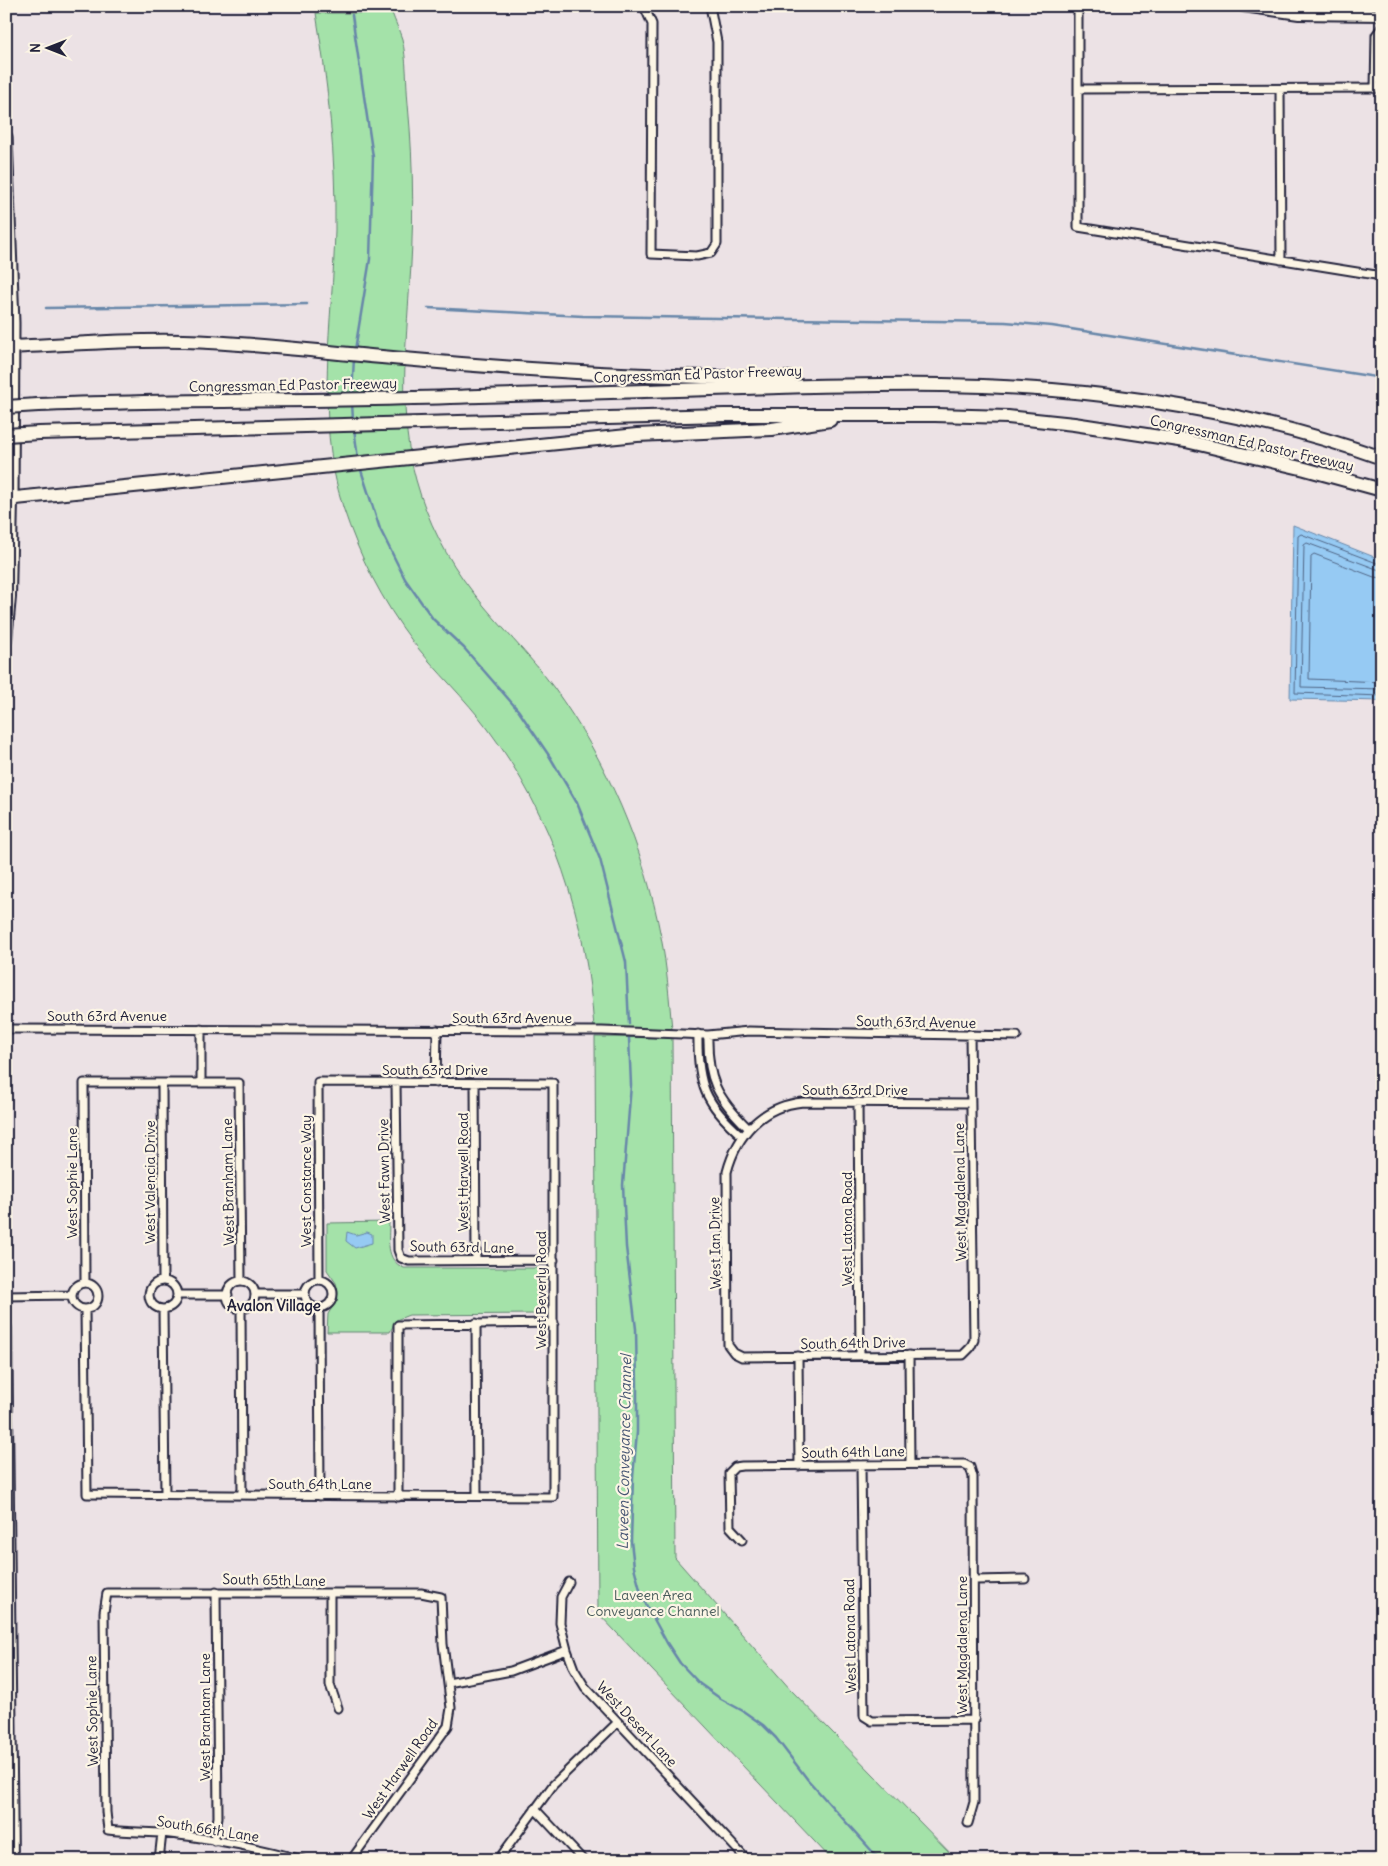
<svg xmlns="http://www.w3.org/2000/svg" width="1388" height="1866" font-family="Delius,sans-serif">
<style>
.green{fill:#a4e2a9;stroke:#638272}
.water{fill:#96caf3;stroke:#6887a9}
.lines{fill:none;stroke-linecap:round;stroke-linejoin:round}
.shore{stroke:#506585;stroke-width:1}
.stream{stroke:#6887a9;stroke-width:2.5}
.street-casing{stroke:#22223b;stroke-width:11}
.secondary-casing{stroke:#22223b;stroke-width:14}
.primary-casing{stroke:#22223b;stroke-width:15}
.highway-casing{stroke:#22223b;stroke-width:16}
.street{stroke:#fcf5e5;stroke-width:7}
.secondary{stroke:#fcf5e5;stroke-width:10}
.primary{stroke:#fcf5e5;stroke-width:11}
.highway{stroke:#fcf5e5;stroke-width:12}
.highway-bridge-casing{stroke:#22223b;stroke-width:16;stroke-linecap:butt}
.highway-bridge{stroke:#fcf5e5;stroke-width:12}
.labels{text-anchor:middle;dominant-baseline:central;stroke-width:4.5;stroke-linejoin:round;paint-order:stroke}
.street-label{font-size:14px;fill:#22223b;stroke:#fcf5e5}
.park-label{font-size:14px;fill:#495c5c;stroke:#fcf5e5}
.neighbourhood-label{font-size:15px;font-weight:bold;fill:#22223b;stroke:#fcf5e5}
.water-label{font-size:15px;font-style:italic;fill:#455472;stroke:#fcf5e5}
</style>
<rect width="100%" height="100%" fill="#ece2e5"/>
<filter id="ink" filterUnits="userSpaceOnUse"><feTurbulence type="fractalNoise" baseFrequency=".02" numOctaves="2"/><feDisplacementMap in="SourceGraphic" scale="10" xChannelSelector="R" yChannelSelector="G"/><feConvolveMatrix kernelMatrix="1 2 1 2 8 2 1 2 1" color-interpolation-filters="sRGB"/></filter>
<g filter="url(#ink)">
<!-- green -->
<path class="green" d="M316,13h76c3,8 7,17 10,26 5,20 4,44 6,65 6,64 6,127 1,191 -4,63 -10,123 7,185 11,40 31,79 56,111 26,34 57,63 82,97 53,73 90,159 107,249 6,30 8,61 11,92l-78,-1c-7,-108 -41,-212 -106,-299 -23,-31 -51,-57 -75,-87 -31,-41 -54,-86 -70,-135 -29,-93 -10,-183 -8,-277 1,-74 -7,-145 -19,-217z
M595,1037l77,1 3,520 116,132 166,170h-125l-234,-247z
M389,1222c0,18 -4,38 15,46h134l4,2 3,5 -1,36 -5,3 -130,1 -13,5 -6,12h-63l1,-18 9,-14 1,-8 -2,-9 -9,-13v-47z"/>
<!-- water -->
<path class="water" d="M1293,525l89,35v141l-92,-2z
M347,1232l9,3 11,-3 5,2v9l-17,5 -9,-7z"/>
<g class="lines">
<!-- shore -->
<path class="shore" d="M1382,565l-81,-31 -3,2 -3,157 87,3
M1382,571l-75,-28 -3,2 -3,142 81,2
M1382,578l-8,-1 -60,-23 -3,2 -2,123 73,3"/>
<!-- stream -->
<path class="stream" d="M352,15l21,142 -3,102 -15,91
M46,308l261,-4
M428,308l155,8 422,6 47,4 330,52
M352,395l2,-37
M352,403l1,17
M354,428l4,31
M360,467l20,62 25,50 28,40 31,29 54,62 32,47 27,46 23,56 26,103 3,62
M629,1038l2,47 -8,100 3,62 10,82 1,57v46l-4,45 -2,64 3,26 8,30 25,46 13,20 20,21 21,15 22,12 20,14 13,13 32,42 72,80"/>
<!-- street casing -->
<g class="street-casing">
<path id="street" d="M644,6l8,18 -1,230 46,2 14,-3 6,-9v-202l-7,-36
M1075,6l3,6v77l304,-1
M1078,89v138l304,49
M1280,89l1,171
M1375,89l1,-54 6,-8
M6,1029l596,2 106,4 41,-4 268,5
M698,1034c-1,50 7,70 44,102
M970,1034l4,306 -4,8 -7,7 -221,2 -8,-4 -6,-8 -1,-173c10,-38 35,-66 76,-70l168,1
M708,1035c-1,44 9,63 40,93
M396,1082l2,168 3,8 8,3 145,-1
M162,1083l1,198
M201,1083v-54
M436,1083l1,-53
M475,1083l1,177
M858,1102l2,253
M305 1294a14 14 0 1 1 28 0a14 14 0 1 1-28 0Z
M227 1295a14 14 0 1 1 28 0a14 14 0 1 1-28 0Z
M149 1295a14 14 0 1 1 28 0a14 14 0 1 1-28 0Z
M85,1283l-1,-200h155l2,198
M72 1296a13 13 0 1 1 26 0a13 13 0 1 1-26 0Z
M255,1294h50
M177,1295h51
M6,1296l66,-1
M319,1308l1,188
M85,1309l2,185 466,3v-414l-235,-1 1,198
M163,1309l2,185
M241,1309l1,186
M476,1323l1,173
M909,1355l1,109
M798,1356l1,110
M861,1465l3,251 8,5 103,-1
M398,1497v-172l156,-2
M742,1540l-12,-13 -1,-54 6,-6 7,-1 222,-2 6,3 3,10 1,325 -6,21
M975,1580l50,-1
M569,1582l-8,15 -1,26 7,27 7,19 11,18 33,35 129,138
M330,1593v92l8,23
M448,1683l63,-12 56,-21
M535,1809l48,51
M214,1841l4,-24 -2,-225
M159,1860l3,-27
M303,1860c-46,-13 -94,-22 -141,-27 -18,-1 -36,-1 -54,-3l-2,-18 -2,-200 3,-19h314l20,4 2,47 8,64 -3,18 -97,134
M498,1860l55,-75 65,-63"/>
</g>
<!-- secondary casing -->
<g class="secondary-casing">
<path id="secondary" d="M1243,6l56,8 83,1
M6,640l4,-43 2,-98
M6,1328l6,532"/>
</g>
<!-- primary casing -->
<g class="primary-casing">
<path id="primary" d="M6,137l7,186 -1,176"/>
</g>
<!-- highway casing -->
<g class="highway-casing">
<path id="highway" d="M6,347c59,-2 119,-8 178,-6 74,2 146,12 220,18 129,12 257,19 386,19
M38,405c147,-6 295,-3 442,-9 88,-3 176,-6 265,-8 65,-2 131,-4 197,-3 149,2 299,23 440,73
M39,433l685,-18h211l73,2 66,7 112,17 119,28 77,21
M6,499l631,-64 135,-6 58,-9"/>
</g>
<!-- street -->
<use href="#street" class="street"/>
<!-- secondary -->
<use href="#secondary" class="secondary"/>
<!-- primary -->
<use href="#primary" class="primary"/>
<!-- highway -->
<use href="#highway" class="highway"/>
<!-- highway-bridge casing -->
<g class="highway-bridge-casing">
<path id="highway-bridge" d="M6,407l32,-2
M6,435l33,-2"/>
</g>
<!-- highway-bridge -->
<use href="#highway-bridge" class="highway-bridge"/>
</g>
</g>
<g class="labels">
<!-- street labels -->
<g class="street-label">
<text transform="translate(698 374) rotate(-2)">Congressman Ed Pastor Freeway</text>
<text transform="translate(293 385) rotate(-1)">Congressman Ed Pastor Freeway</text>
<text transform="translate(1252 443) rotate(13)">Congressman Ed Pastor Freeway</text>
<text x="107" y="1016">South 63rd Avenue</text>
<text x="512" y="1018">South 63rd Avenue</text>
<text transform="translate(916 1022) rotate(1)">South 63rd Avenue</text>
<text x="435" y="1070">South 63rd Drive</text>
<text x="855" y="1090">South 63rd Drive</text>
<text transform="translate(384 1171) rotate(-91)">West Fawn Drive</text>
<text transform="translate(463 1172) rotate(-90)">West Harwell Road</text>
<text transform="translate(306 1181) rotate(-90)">West Constance Way</text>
<text transform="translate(150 1182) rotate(-90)">West Valencia Drive</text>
<text transform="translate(228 1182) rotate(-91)">West Branham Lane</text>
<text transform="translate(72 1183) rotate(-90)">West Sophie Lane</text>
<text transform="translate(960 1192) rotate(-91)">West Magdalena Lane</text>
<text transform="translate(847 1229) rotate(-90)">West Latona Road</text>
<text transform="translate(715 1243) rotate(-91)">West Ian Drive</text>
<text transform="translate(462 1247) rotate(1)">South 63rd Lane</text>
<text transform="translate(541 1290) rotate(-90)">West Beverly Road</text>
<text transform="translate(853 1343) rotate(-1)">South 64th Drive</text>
<text transform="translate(853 1452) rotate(-1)">South 64th Lane</text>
<text x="320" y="1484">South 64th Lane</text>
<text transform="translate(274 1580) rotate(1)">South 65th Lane</text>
<text transform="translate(850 1636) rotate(-91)">West Latona Road</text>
<text transform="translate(962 1645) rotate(-90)">West Magdalena Lane</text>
<text transform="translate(92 1711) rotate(-91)">West Sophie Lane</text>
<text transform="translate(205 1717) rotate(-90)">West Branham Lane</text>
<text transform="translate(637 1724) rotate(47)">West Desert Lane</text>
<text transform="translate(400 1769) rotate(-55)">West Harwell Road</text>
<text transform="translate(208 1829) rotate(9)">South 66th Lane</text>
</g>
<!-- park labels -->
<g class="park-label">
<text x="653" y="1595">Laveen Area<tspan x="653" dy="16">Conveyance Channel</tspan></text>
</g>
<!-- neighbourhood labels -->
<g class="neighbourhood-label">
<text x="274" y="1305">Avalon Village</text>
</g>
<!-- water labels -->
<g class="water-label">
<text transform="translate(624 1452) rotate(-89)">Laveen Conveyance Channel</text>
</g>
</g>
<!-- margin -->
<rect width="1388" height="1866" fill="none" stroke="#fcf5e5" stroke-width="25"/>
<rect x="12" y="12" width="1363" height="1841" fill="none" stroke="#22223b" stroke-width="2" filter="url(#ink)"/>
<!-- north arrow -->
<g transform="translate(48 48) rotate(270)" stroke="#fcf5e5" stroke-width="4" paint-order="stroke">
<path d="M0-4L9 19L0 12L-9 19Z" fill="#22223b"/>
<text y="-8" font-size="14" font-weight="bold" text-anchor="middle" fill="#22223b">N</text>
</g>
</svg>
